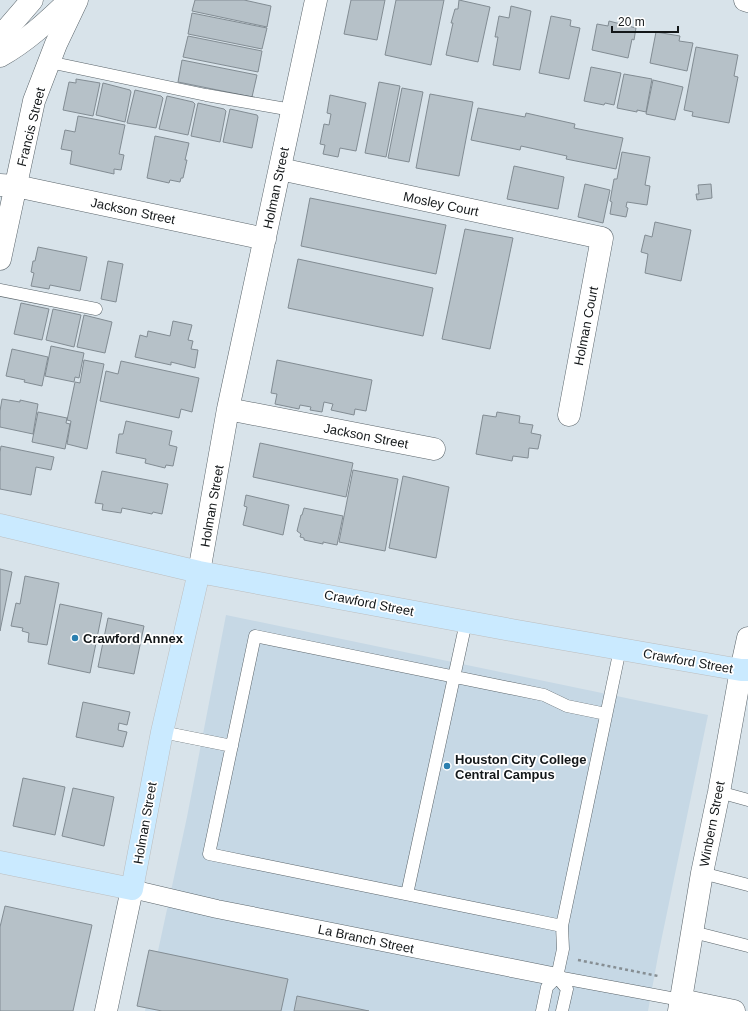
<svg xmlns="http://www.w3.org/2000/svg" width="748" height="1011" font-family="Helvetica,sans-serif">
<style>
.built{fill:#c6d8e5}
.building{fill:#b6c1c8;stroke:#828c93}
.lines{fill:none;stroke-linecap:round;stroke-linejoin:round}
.service-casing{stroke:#5b656b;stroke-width:13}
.pedestrian-casing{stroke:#5b656b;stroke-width:19}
.minor-casing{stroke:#5b656b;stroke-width:23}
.tertiary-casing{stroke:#5b656b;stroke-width:23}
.secondary-casing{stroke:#5b656b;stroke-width:23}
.primary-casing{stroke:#bdbebf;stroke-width:23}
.path{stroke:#868e93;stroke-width:2.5;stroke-dasharray:3 3;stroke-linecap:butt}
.service{stroke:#fff;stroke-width:12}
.pedestrian{stroke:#fff;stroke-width:18}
.minor{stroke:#fff;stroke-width:22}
.tertiary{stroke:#fff;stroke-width:22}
.secondary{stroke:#fff;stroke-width:22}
.primary{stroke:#caeaff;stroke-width:22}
.poi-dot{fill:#2b7faf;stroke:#fff;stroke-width:1.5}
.labels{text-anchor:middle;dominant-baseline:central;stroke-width:3.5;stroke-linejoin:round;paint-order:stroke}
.street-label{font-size:13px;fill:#131719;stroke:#fff}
.poi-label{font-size:13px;font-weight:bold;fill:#131719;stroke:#fff;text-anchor:start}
</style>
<rect width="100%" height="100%" fill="#d8e3ea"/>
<!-- built -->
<path class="built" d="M226,615l482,100 -50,241 -10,55h-503l42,-194z"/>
<!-- building -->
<path class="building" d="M195,0h49l27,6 -4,21 -75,-16z
M351,0h34l-8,40 -33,-6z
M396,0h48l-13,65 -46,-10z
M459,0l31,7 -12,55 -32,-7 7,-32h-2l4,-14h3z
M511,6l20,5 -11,59 -27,-5 5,-28h-3l4,-21 10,2z
M192,13l75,15 -5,21 -74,-15z
M551,16l20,4 -1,6 10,2 -11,51 -30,-6z
M609,21l27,7 -2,12 -2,-1 -4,19 -36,-8 5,-26 11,2z
M656,32l24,4 -1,5 14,2 -6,28 -37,-8z
M188,36l74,15 -4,21 -75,-15z
M696,47l42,8 -4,21 4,1 -9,46 -37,-7 1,-4 -9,-2z
M182,60l75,15 -5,22 -74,-15z
M591,67l30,6 -7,32 -9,-2 -1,2 -20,-4z
M624,74l28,5 -6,33 -9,-2v2l-20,-4z
M76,79l24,4 -7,33 -30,-6 6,-28 7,1z
M653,80l30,7 -8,33 -29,-6z
M379,82l21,4 -14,71 -21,-4z
M103,83l27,7 1,2 -6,30 -29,-7z
M402,88l21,4 -14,70 -21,-4z
M135,90l26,6 2,2 -7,30 -29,-5z
M430,94l43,8 -14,74 -43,-8z
M330,95l36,8 -10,48 -16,-3 -2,9 -15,-3 2,-9 -5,-1 4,-20 5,1 2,-11 -4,-1z
M167,96l26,6 2,2 -7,31 -29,-6z
M198,103l26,6 2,2 -6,31 -29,-6z
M478,108l47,9 1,-4 49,11 -1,4 49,10 -7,31 -50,-10 1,-3 -46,-10 -1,4 -49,-10z
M230,109l27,6 1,2 -6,31 -29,-6z
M78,116l47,9 -6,29 5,1 -3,15 -7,-1v5l-44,-10 2,-13 -11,-2 4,-19 10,2z
M155,136l34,7 -4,17h2l-4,18h-2l-1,4 -10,-2 -1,3 -22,-5z
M622,152l28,5 -5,28 5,1 -3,19 -20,-3 -1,5 2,1 -2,9 -16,-3 2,-12 -2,-1 4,-22h3z
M514,166l50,11 -6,32 -51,-10z
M585,184l25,6 -7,33 -25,-6z
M711,184l1,14 -15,2 -1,-6h3l-1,-9z
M310,198l136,27 -10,49 -135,-28z
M655,222l36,8 -10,51 -36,-8 3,-19 -7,-2 4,-17 7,2z
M465,229l48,9 -23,111 -48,-10z
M38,247l49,10 -7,34 -30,-6 -1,4 -18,-3 3,-13 -3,-1 2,-11h2z
M298,259l135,29 -10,48 -135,-28z
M108,261l15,3 -7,38 -15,-3z
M21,303l28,6 -7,31 -28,-6z
M53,309l28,6 -7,32 -28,-7z
M84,315l28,7 -7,31 -28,-6z
M173,321l19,4 -4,15 5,1 -2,8 7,1 -3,18 -24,-6v3l-36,-8 5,-22 7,2 1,-6 22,5z
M51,346l33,7 -5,25 -4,-1 -1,5 -29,-6z
M12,349l36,8 -6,29 -18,-4 1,-2 -19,-4z
M84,360l20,4 -17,85 -20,-5 4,-23 -4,-1 8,-38 5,1z
M277,360l95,20 -6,31 -11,-2 -1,6 -23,-5 2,-6 -9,-2 -2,10 -12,-2 1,-3 -11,-2 -1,4 -24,-5 2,-10 -6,-1z
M121,361l78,17 -7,34 -11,-3 -2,9 -79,-17 6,-30 12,3z
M2,399l18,3v-2l18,4 -5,30 -33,-7v-16z
M38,412l29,6 -1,5 4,1 -5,25 -33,-7z
M497,412l23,4 -1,7 14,2 -2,8 10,2 -3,14 -9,-1 -1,10 -15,-2 -1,5 -36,-7 7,-39 13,2z
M126,421l46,10 -3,14 8,2 -4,19 -7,-1 -1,3 -20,-5 1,-4 -30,-6 3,-19h4z
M260,443l93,20 -7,34 -93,-20z
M1,446l53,11 -3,13 -15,-3 -5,28 -31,-6v-37z
M353,470l45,9 -13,72 -46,-9z
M102,471l66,13 -6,30 -9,-2 -1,2 -30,-6 -1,5 -19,-3 1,-6 -8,-1z
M403,476l46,11 -13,71 -47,-10z
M246,495l43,10 -6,30 -40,-10 4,-18 -3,-1z
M304,508l39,8 -6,29 -14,-3v2l-19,-4v-2l-4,-1 1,-3 -4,-3 4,-16h1z
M0,569l12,3 -12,59z
M25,576l34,7 -12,62 -19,-3 1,-9 -7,-2 1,-3 -12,-2 5,-23 4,1z
M60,604l42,9 -12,60 -42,-9z
M108,618l36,8 -10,48 -36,-7z
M83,702l47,10 -3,13 -8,-2 -1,7 9,2 -4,15 -47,-10z
M23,778l42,9 -10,48 -42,-9z
M73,788l41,9 -10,49 -42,-10z
M5,906l87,19 -19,86h-73v-84z
M149,950l139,29 -7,32h-119l-25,-5z
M297,996l72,15h-75z"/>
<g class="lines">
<!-- service casing -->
<g class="service-casing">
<path id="service" d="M49,62l157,33 86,15
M0,290l96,19
M162,732l70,14
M719,792l29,8
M702,873l46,12
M407,894l59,-272
M562,926l-353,-72 46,-218 289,59 23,11 39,8
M693,932l55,14
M557,977l124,23
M557,977l10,12 -5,22
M542,1011l5,-24 10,-10 6,-28 -1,-23 58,-277"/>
</g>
<!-- pedestrian casing -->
<g class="pedestrian-casing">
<path id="pedestrian" d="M132,889l85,20 340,68"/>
</g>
<!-- minor casing -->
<g class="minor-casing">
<path id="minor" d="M0,37l32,-37
M280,169l322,69 -33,177
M0,185l16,1 249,53
M0,259l34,-158 22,-57 21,-44
M228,409l206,40
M199,572l29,-163 88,-409
M679,1011l23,-138 17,-81 22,-122 7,-32"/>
</g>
<!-- tertiary casing -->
<g class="tertiary-casing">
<path id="tertiary" d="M745,0l3,1
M681,1000l53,11
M106,1011l26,-122"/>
</g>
<!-- secondary casing -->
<g class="secondary-casing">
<path id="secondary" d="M0,56c26,-14 49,-36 70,-56"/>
</g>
<!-- primary casing -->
<g class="primary-casing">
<path id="primary" d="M0,525l199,47 318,59 224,39h7
M0,862l132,27 30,-157 37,-160"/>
</g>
<!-- path -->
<path class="path" d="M578,960l80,16"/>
<!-- service -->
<use href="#service" class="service"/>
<!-- pedestrian -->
<use href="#pedestrian" class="pedestrian"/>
<!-- minor -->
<use href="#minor" class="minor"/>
<!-- tertiary -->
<use href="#tertiary" class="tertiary"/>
<!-- secondary -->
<use href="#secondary" class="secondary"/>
<!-- primary -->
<use href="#primary" class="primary"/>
</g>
<!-- markers -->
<g class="poi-dot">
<circle cx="75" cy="638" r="4"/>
<circle cx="447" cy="766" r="4"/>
</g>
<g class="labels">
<!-- street labels -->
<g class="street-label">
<text transform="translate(31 127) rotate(-76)">Francis Street</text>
<text transform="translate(276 188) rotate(-78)">Holman Street</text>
<text transform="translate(441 204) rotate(12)">Mosley Court</text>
<text transform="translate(133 211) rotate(12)">Jackson Street</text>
<text transform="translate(586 326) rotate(-79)">Holman Court</text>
<text transform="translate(366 436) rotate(11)">Jackson Street</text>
<text transform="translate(212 506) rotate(-80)">Holman Street</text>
<text transform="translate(369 603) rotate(11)">Crawford Street</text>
<text transform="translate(688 661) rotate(10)">Crawford Street</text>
<text transform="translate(145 823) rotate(-80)">Holman Street</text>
<text transform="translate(712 824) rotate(-79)">Winbern Street</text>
<text transform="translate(366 939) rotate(12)">La Branch Street</text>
</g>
<!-- poi labels -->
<g class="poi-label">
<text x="83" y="638">Crawford Annex</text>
<text x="455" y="759">Houston City College<tspan x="455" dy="15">Central Campus</tspan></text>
</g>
</g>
<!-- scale -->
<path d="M612 26v6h66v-6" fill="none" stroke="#131719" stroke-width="2"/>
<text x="618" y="26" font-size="12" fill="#131719" stroke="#ffffff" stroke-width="3" paint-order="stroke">20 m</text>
</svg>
